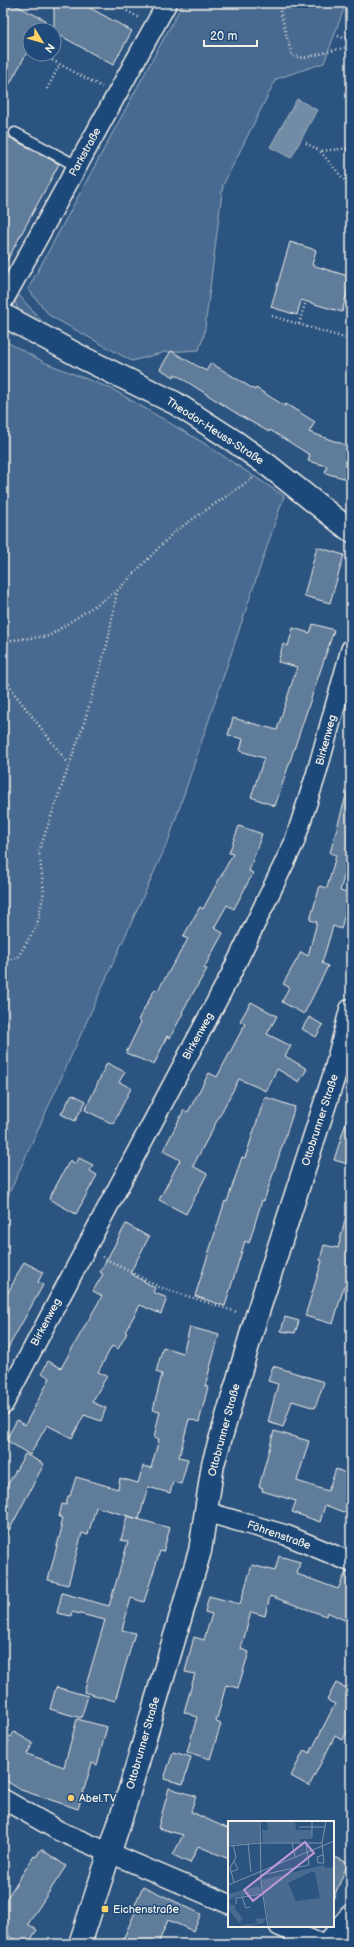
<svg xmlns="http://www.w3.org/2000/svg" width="354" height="1947" font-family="'Balsamiq Sans',sans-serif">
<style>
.green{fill:#496b90;stroke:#9eaebc}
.water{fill:#738ca6;stroke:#a7b4c0}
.building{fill:#5e7b9a;stroke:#f4f1e8}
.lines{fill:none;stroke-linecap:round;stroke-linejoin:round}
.service-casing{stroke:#f4f1e8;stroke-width:13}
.minor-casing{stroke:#f4f1e8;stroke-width:22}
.tertiary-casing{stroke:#f4f1e8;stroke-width:25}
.secondary-casing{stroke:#f4f1e8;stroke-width:25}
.path{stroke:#f4f1e8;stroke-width:2.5;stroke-dasharray:1 3;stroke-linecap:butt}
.service{stroke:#1f4a7a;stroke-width:10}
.minor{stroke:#1f4a7a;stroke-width:19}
.tertiary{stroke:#1f4a7a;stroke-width:22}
.secondary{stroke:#1f4a7a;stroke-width:22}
.poi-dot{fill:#ffd166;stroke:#1f4a7a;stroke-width:1.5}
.labels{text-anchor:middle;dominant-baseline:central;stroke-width:3;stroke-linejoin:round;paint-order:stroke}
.street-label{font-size:11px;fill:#f4f1e8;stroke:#1f4a7a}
.poi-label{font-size:11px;fill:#f4f1e8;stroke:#1f4a7a;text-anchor:start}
.inset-road{fill:none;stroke:#7c93aa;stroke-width:1}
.view{fill:#be98d6;fill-opacity:0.15;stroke:#be98d6;stroke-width:2}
.inset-edge{fill:none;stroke:#f4f1e8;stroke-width:2}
</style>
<rect width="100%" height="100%" fill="#2c5481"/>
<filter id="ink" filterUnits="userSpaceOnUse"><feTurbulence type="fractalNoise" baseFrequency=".025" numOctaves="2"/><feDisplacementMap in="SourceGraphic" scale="8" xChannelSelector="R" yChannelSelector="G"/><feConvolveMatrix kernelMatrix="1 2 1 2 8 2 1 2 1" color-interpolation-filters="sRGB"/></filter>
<g filter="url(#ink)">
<!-- green -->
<path class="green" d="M183,3h163l-22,60 -48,16 -53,106 -19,150 -5,15 -34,2 -33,9 -82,-45 -22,-27z
M18,294l28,32 -27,-14 -4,-10z
M3,340l43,23 66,26 90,53 82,54 -115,343 -166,368z"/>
<!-- water -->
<path class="water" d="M297,99l20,11 -26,48 -21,-11z"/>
<!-- building -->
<path class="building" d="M11,3l34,17 -6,10h-9v17l-27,49v-78z
M54,3h27l51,28 -19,34 -59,-33z
M3,134l56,30 -56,104z
M290,242l26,8 -4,15 39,12 -9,35 -41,-12 -4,15 -26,-8z
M171,351l35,20 5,-8 44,27 1,-2 29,18 1,-2 29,18 -6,10 42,15v33l-26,-7 2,-7 -19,-5 2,-6 -40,-25 -1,2 -30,-17 -64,-41 -1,3 -14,-8z
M317,547l27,8 -14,48 -26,-7z
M313,624l21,6 -59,176 -24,-9 13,-39 -24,-7 3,-12 -15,-4 5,-17 44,12 20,-63 -19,-5 5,-18 5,2 5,-18 17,5z
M347,792l4,1v59l-11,39 10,3 -9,35 -8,-3 -11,37 6,3 -24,48 -22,-12 7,-15 -6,-3 18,-32 7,4 9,-34 -7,-2 10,-34 7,2 5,-18 4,-15 -6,-2z
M239,826l23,8 -13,37 4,2 -19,36 -7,-4 -13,23 9,5 -19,35 3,1 -25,43 1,1 -13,25 -3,-2 -13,29 -28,-12 15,-31 -3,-2 17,-31 3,1 30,-51 -5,-2 17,-30 3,2 30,-55 -4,-1z
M251,1002l26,14 -10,18 24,12 -6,10 22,13 -8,13 -22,-13 -11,22 -27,-12 -46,87 14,8 -21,40 -27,-14 21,-40 -17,-9 21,-41 4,2 21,-39 8,4 28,-53 -5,-3z
M309,1017l14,8 -7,12 -14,-8z
M107,1063l18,9 -6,10 12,6 -18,36 -28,-14z
M72,1094l14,7 -11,20 -14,-7z
M265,1097l30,10 -31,94 -2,-1 -13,43 -4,-2 -20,65 -30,-10 30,-95 2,1 15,-45 3,1z
M348,1116l3,1v48l-17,-5z
M79,1158l14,7 -3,6 7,4 -21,39 -27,-15 21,-39 6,4z
M346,1216h5v72l-7,-2 -11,38 -28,-8 17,-55 -2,-1 4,-15 14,3z
M126,1224l23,13 -19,36 25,15 -2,4 14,6 -6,16 -21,-9 -15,27 2,1 -9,16 -6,-3 -14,26 9,4 -15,26 14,6 -5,13 -17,-6 -12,23 -25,-13 -17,30 -24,-15 11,-20 8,5 25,-47 -8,-5 6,-12 13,7 41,-72 -9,-5 10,-17 -3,-2z
M24,1262l19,10 -5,10 5,3 -40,72v-55z
M285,1317l14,4 -4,12 -14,-2z
M190,1327l29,8 -14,51 3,1 -9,35 -10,-3 -10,38 9,2 -7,25 -8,-2 -3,11 -22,-6 -9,32 -43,-12 -8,28 -6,-2 -14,52 -20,-5 14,-53h-2l2,-9 -3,-1 3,-13 4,1 2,-9h2l6,-19 42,12 2,-11 18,5 5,-17 8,2 8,-29 -5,-1 6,-27 -7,-1 9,-36 -6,-2 7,-25 20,6z
M273,1366l51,16 -9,26 -23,-7 -9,26 -15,-5 10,-38 -10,-3z
M274,1431l35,10 -12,40 31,10 8,-22 15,6v40l-26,-10 -5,17 -28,-10 4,-11 -34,-10 1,-3 -4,-1z
M25,1454l19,10 -41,78v-60l5,2z
M127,1516l43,12 -7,24 -3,-1 -16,51 -13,-4 -9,32 13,3 -20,68 -31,-9 21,-72 -33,-8 -1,4 -14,-3 5,-20 47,13 19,-64 -7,-2z
M279,1556l21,6 -3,12 41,15 8,-17 5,1v50l-24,-11 -1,4 -56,-20 -5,20 -14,-4 -10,37 8,3 -11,36 -12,-3 -10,37 5,2 -11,35 -23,-7 10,-35 -13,-5 11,-38 -10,-2 9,-35 10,3 8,-26 -7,-2 4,-16 31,8 12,-39 23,6z
M336,1683l15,7v33l-8,17 -8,-4 -26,50 -18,-10 13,-26 6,3 25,-49 -8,-4z
M56,1687l32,9 -7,22 -31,-9z
M77,1719l30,8 -10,38 -5,-2 -14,46 -57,-19 -18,-11v-47l8,5 3,-5 19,11 -6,11 37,13z
M173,1752l18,5 -8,27 -19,-5z
M169,1788l27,8 -5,16 38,17v30l-31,-13 -8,17 -17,-8 10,-20 -25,-7z
M41,1849l25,17 -38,58 9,6 -9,14h-7l-18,-12v-28l31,-48 2,1z
M333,1856l15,7 -15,36z
M143,1886l58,28 -8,17 -25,-11 -10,24h-37l15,-34 -3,-1z"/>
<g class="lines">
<!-- service casing -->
<g class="service-casing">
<path id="service" d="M15,133l62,33"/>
</g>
<!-- minor casing -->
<g class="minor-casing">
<path id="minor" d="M3,301l164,-298
M3,1405l227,-429 64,-133 22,-68 35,-126
M206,1512l80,23 65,27
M3,1799l56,32 170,73
M279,1926l42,18"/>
</g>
<!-- tertiary casing -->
<g class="tertiary-casing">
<path id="tertiary" d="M3,315l80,43 92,45 59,38 35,25 82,65
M328,1944l23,-28"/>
</g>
<!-- secondary casing -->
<g class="secondary-casing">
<path id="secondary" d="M80,1944l47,-145 73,-248 13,-87 43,-146 78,-242 17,-66"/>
</g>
<!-- path -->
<path class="path" d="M113,3l25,14
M278,3l14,53 12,2 47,-12
M338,36l13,5
M52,54l-2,5 52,28
M47,89l13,-25
M306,143l14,8
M351,148l-31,3 31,37
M272,316l79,24
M299,324l6,-20
M3,641l46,-5 68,-45 57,-59 79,-54
M3,673l11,20 54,70
M3,962l15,-5 19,-32 7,-33 -5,-41 45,-128 24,-82 9,-50
M102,1257l57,30 78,25"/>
<!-- service -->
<use href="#service" class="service"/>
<!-- minor -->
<use href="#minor" class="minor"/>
<!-- tertiary -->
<use href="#tertiary" class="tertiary"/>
<!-- secondary -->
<use href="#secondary" class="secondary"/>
</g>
</g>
<!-- markers -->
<g class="poi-dot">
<circle cx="71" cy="1798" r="4"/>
<rect x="101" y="1905" width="8" height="8" rx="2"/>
</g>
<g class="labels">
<!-- street labels -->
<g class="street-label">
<text transform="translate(85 152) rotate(-61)">Parkstraße</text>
<text transform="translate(215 431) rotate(33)">Theodor-Heuss-Straße</text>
<text transform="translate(326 740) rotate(-75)">Birkenweg</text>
<text transform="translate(198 1036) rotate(-61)">Birkenweg</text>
<text transform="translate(320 1120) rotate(-72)">Ottobrunner Straße</text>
<text transform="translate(46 1322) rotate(-62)">Birkenweg</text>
<text transform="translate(224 1430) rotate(-75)">Ottobrunner Straße</text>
<text transform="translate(279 1535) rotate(19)">Föhrenstraße</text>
<text transform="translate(143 1743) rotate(-74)">Ottobrunner Straße</text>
</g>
<!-- poi labels -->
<g class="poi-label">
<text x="79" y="1798">Abel.TV</text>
<text x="113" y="1909">Eichenstraße</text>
</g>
</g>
<!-- overview -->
<g transform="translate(228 1821)">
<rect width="106" height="106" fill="#2c5481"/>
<path d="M0,0h31l1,21 -32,3zM39,0h28l1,9h15l1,9h-12v4l-37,-1 -1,-12h6zM96,44l1,3 9,-1v60h-65l-8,-47zM83,51h4l5,26 -24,3 -8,-18zM31,65l3,7 -21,3 -1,-1 -11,5 2,5h4v4l8,10 -3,3 2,3 16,-2 -3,-4 11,-1 -3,5 -20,4 -15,-18v-15z" fill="#496b90" fill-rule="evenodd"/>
<path class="inset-road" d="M32,0l1,62 7,44M71,6h26M84,16v-16M20,22l3,29M64,22l3,14M5,24l3,12 -6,11 4,14M0,25l33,-3h61M95,34l-6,2 1,6h6l-2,-20 4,-22M3,51l7,-3 -4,-8M33,54l48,-10 -3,-22M0,64l106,-44M14,76l4,11 4,-1M8,83v-6l26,-4"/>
<path class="view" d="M77,21l9,11 -61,48 -9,-11z"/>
<rect width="106" height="106" class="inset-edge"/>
</g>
<!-- margin -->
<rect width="354" height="1947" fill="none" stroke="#1f4a7a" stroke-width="16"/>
<rect x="8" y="8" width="338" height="1931" fill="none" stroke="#f4f1e8" stroke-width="1.5" filter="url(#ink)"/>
<!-- north arrow -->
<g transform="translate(42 42) rotate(128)"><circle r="19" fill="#1f4a7a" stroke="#748da6"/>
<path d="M0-3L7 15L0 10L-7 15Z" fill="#ffd166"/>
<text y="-6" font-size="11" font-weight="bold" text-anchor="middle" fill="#f4f1e8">N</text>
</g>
<!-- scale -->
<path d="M204 40v6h53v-6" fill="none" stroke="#f4f1e8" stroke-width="2"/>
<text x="210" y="40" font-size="12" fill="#f4f1e8" stroke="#1f4a7a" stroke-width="3" paint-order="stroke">20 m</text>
</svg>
